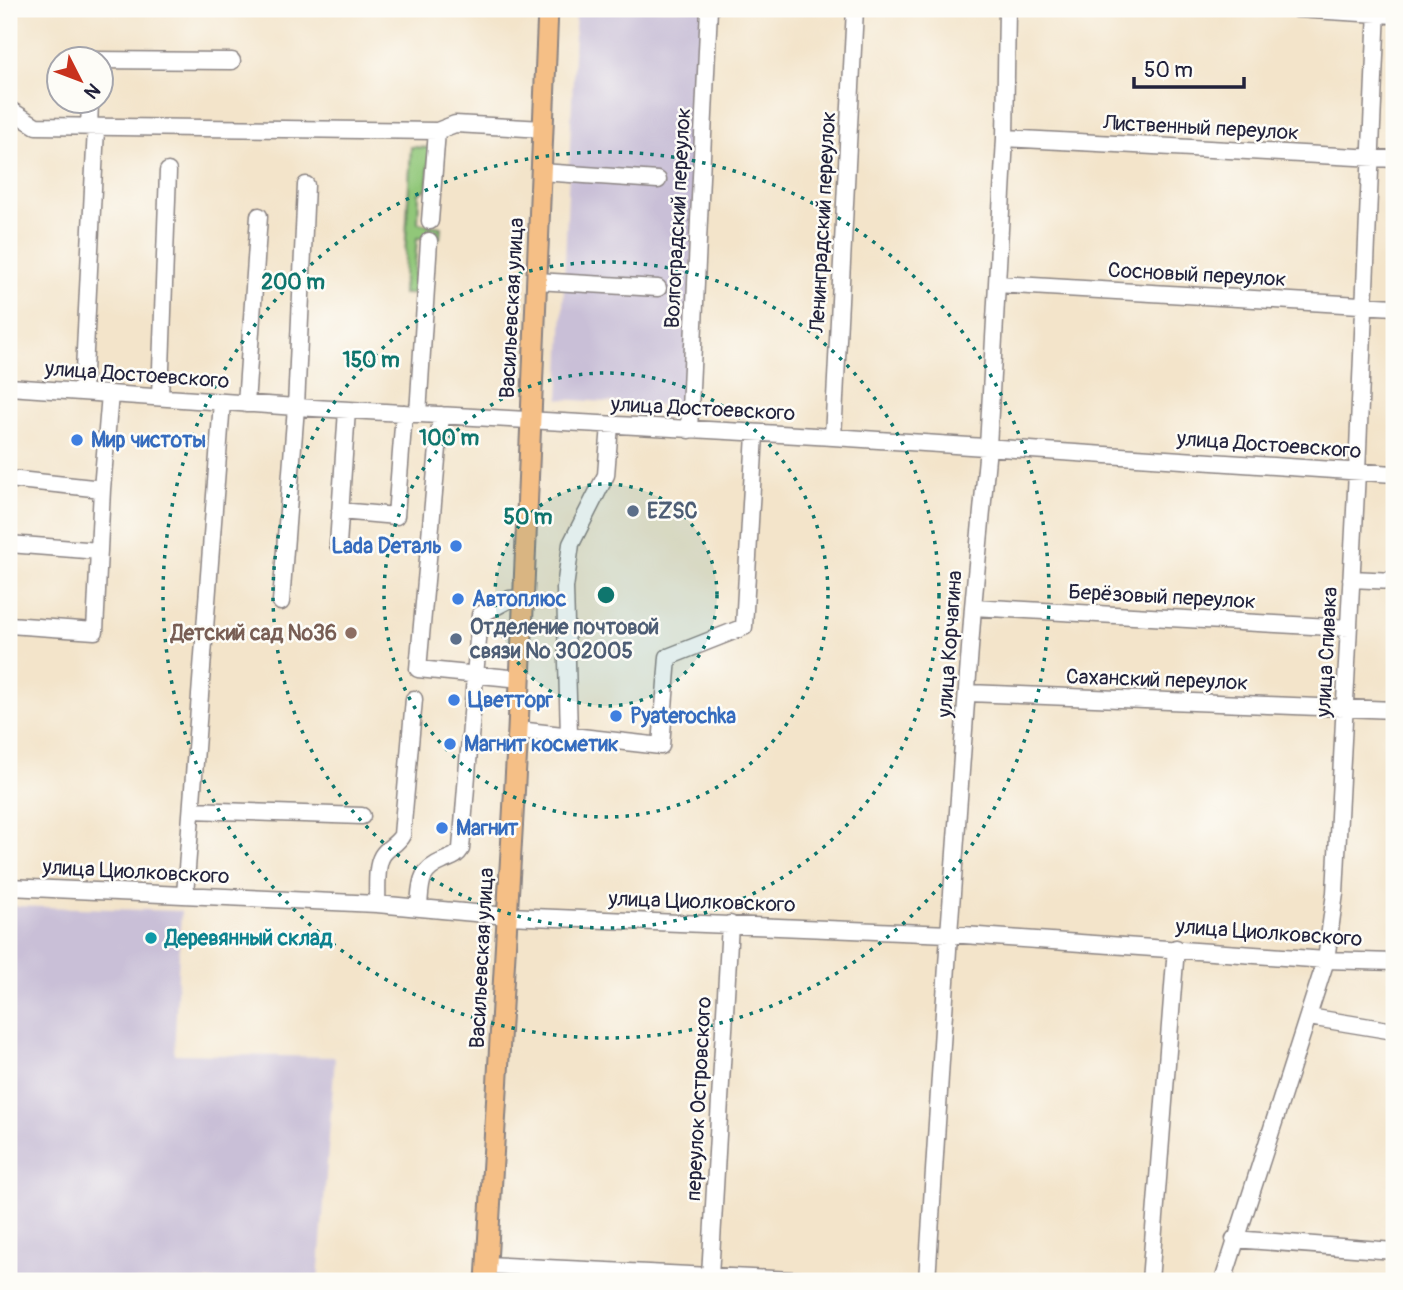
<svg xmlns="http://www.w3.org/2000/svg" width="1403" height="1290" font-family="Pangolin,sans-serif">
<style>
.industrial{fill:#c9bfd7}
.green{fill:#91c779;stroke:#5a745a;stroke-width:2}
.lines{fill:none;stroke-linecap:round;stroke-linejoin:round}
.minor-casing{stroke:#8a8382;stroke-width:19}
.major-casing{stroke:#8a8382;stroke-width:23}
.minor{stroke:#fff;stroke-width:16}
.major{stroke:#f5bf86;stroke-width:19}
.ring{fill:none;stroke:#0f766e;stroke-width:3.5;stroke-dasharray:3.5 7}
.shop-dot{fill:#3f7fe0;stroke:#fdfcf7;stroke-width:2.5}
.service-dot{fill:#5c6f8a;stroke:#fdfcf7;stroke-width:2.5}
.education-dot{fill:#8d6e63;stroke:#fdfcf7;stroke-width:2.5}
.culture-dot{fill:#0f9aa8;stroke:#fdfcf7;stroke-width:2.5}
.labels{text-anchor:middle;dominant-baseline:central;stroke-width:5;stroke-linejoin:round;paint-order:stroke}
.street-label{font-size:21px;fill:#22223b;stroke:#fdfcf7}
.shop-label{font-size:21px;font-weight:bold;fill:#366cbe;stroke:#fdfcf7;text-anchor:start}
.service-label{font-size:21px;font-weight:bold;fill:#4e5e75;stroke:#fdfcf7;text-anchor:start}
.education-label{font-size:21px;font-weight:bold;fill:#785e54;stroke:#fdfcf7;text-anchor:end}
.culture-label{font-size:21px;font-weight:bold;fill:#0d838f;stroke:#fdfcf7;text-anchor:start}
.centre{fill:#0f766e;stroke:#fdfcf7;stroke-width:3.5}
.ring-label{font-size:21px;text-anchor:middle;font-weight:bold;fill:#0f766e;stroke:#fdfcf7;stroke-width:5;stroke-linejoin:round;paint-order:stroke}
</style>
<rect width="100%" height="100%" fill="#fdfcf7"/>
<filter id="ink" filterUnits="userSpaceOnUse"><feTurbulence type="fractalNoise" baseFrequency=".0143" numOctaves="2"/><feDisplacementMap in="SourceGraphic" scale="14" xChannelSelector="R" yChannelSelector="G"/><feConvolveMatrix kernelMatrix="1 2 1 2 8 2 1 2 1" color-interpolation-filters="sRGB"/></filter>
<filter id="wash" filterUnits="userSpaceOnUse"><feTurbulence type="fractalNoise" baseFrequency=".00686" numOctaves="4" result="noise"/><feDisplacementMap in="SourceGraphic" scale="28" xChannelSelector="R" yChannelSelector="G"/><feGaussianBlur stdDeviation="1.57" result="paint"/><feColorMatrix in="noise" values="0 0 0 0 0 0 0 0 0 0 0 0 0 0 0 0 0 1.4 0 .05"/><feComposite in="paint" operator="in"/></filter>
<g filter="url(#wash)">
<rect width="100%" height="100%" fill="#f3e4ca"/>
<!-- industrial -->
<path class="industrial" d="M576,9h128l-19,398 -126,-8z
M9,906l172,5 -7,143 161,3 -17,224h-309z"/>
<!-- green -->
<path class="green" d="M411,147l19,1 -3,41 -8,4 -1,30 23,4 -1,11h-23l-4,56h-10z"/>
</g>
<g filter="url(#ink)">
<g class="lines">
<!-- minor casing -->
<g class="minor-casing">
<path id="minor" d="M1297,9l97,6
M92,60l140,1
M9,109l27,17 401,5 18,-7 88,5
M89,128l1,-26
M1005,138l389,21
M541,172l117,8
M430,221l7,-90
M536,281l122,7
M997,284l397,23
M9,387l287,20 537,30 561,37
M83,391l13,-263
M160,397l8,-226
M246,404l13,-188
M418,414l11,-173
M441,415l-23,254 102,10
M689,430l20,-421
M833,437l22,-428
M9,479l93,10
M340,511l56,5 8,-103
M9,544l90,7
M338,545l9,-135
M1351,579l43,2
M281,602l15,-195 10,-222
M973,607l376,21
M9,625l86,6 7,-142 8,-95
M968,693l426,17
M518,730l143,16 7,-89 76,-30 11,-193
M569,735l-4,-147 6,-44 35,-69 4,-50
M192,810l170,6
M9,887l368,17 130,12 442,18 377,26 68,2
M185,895l37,-493
M377,904c1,-14 -2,-36 5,-48 5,-9 15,-11 20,-21l12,-136
M419,906c2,-23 0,-35 24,-45 9,-4 13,-4 18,-12l19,-234 30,-16 13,-1
M1309,1017l85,14
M1234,1239l160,12
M487,1265l326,16
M710,1276l20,-352
M927,1281l22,-347 24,-327 15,-160 17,-309 2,-129
M1150,1281l26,-333
M1223,1281l103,-321 9,-67 22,-421 20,-463"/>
</g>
<!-- major casing -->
<g class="major-casing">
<path id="major" d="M486,1281l32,-551 30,-721"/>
</g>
<!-- minor -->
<use href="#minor" class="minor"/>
<!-- major -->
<use href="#major" class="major"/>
</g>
</g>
<!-- distance rings -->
<circle cx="606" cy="595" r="111" fill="#0f766e" fill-opacity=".12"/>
<g class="ring">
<circle cx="606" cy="595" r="111"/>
<circle cx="606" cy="595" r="222"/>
<circle cx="606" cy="595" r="333"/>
<circle cx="606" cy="595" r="443"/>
</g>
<!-- markers -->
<g class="shop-dot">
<circle cx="77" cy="440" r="7"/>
<circle cx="456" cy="546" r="7"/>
<circle cx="458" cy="599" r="7"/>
<circle cx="454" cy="700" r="7"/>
<circle cx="616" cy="716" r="7"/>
<circle cx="450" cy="744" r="7"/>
<circle cx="442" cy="828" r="7"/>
</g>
<g class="service-dot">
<circle cx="633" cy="511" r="7"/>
<circle cx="456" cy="639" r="7"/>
</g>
<circle class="education-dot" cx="351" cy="633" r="7"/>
<circle class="culture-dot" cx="151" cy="938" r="7"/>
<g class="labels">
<!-- street labels -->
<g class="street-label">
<text transform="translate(1201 128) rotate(3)">Лиственный переулок</text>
<text transform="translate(678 218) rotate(-87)">Волгоградский переулок</text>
<text transform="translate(823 222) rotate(-87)">Ленинградский переулок</text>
<text transform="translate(1197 275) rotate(3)">Сосновый переулок</text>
<text transform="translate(512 308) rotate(-87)">Васильевская улица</text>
<text transform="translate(137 375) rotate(4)">улица Достоевского</text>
<text transform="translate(703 409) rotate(3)">улица Достоевского</text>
<text transform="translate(1269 445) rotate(4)">улица Достоевского</text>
<text transform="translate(1162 597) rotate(3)">Берёзовый переулок</text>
<text transform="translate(950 644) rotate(-86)">улица Корчагина</text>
<text transform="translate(1327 652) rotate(-87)">улица Спивака</text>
<text transform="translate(1157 680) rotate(2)">Саханский переулок</text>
<text transform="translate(136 872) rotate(3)">улица Циолковского</text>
<text transform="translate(702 902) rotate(2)">улица Циолковского</text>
<text transform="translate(1269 933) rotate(4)">улица Циолковского</text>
<text transform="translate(482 958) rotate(-87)">Васильевская улица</text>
<text transform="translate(699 1099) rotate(-87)">переулок Островского</text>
</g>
<!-- shop labels -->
<g class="shop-label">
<text x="91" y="440">Мир чистоты</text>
<text x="442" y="546" text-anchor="end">Lada Dеталь</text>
<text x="472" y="599">Автоплюс</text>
<text x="468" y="700">Цветторг</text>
<text x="630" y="716">Pyaterochka</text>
<text x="464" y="744">Магнит косметик</text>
<text x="456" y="828">Магнит</text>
</g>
<!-- service labels -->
<g class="service-label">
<text x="647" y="511">EZSC</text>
<text x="470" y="627">Отделение почтовой<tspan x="470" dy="24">связи № 302005</tspan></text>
</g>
<!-- education labels -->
<g class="education-label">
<text x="337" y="633">Детский сад №36</text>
</g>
<!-- culture labels -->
<g class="culture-label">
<text x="165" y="938">Деревянный склад</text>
</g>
</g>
<circle cx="606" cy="595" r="10" class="centre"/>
<g class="ring-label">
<text x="293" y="289">200 m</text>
<text x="371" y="367">150 m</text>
<text x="449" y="445">100 m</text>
<text x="528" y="524">50 m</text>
</g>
<!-- margin -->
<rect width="1403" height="1290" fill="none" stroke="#fdfcf7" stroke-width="35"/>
<!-- north arrow -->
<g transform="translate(80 80) rotate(132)"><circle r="33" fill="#fdfcf7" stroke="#a5a5ac" stroke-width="2"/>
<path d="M0-5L12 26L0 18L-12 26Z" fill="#c8321e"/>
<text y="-10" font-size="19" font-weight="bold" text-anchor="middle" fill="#22223b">N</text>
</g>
<!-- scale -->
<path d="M1134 77v10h110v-10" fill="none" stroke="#22223b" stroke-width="3.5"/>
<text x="1144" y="77" font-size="21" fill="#22223b" stroke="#fdfcf7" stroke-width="5" paint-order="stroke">50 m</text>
</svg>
